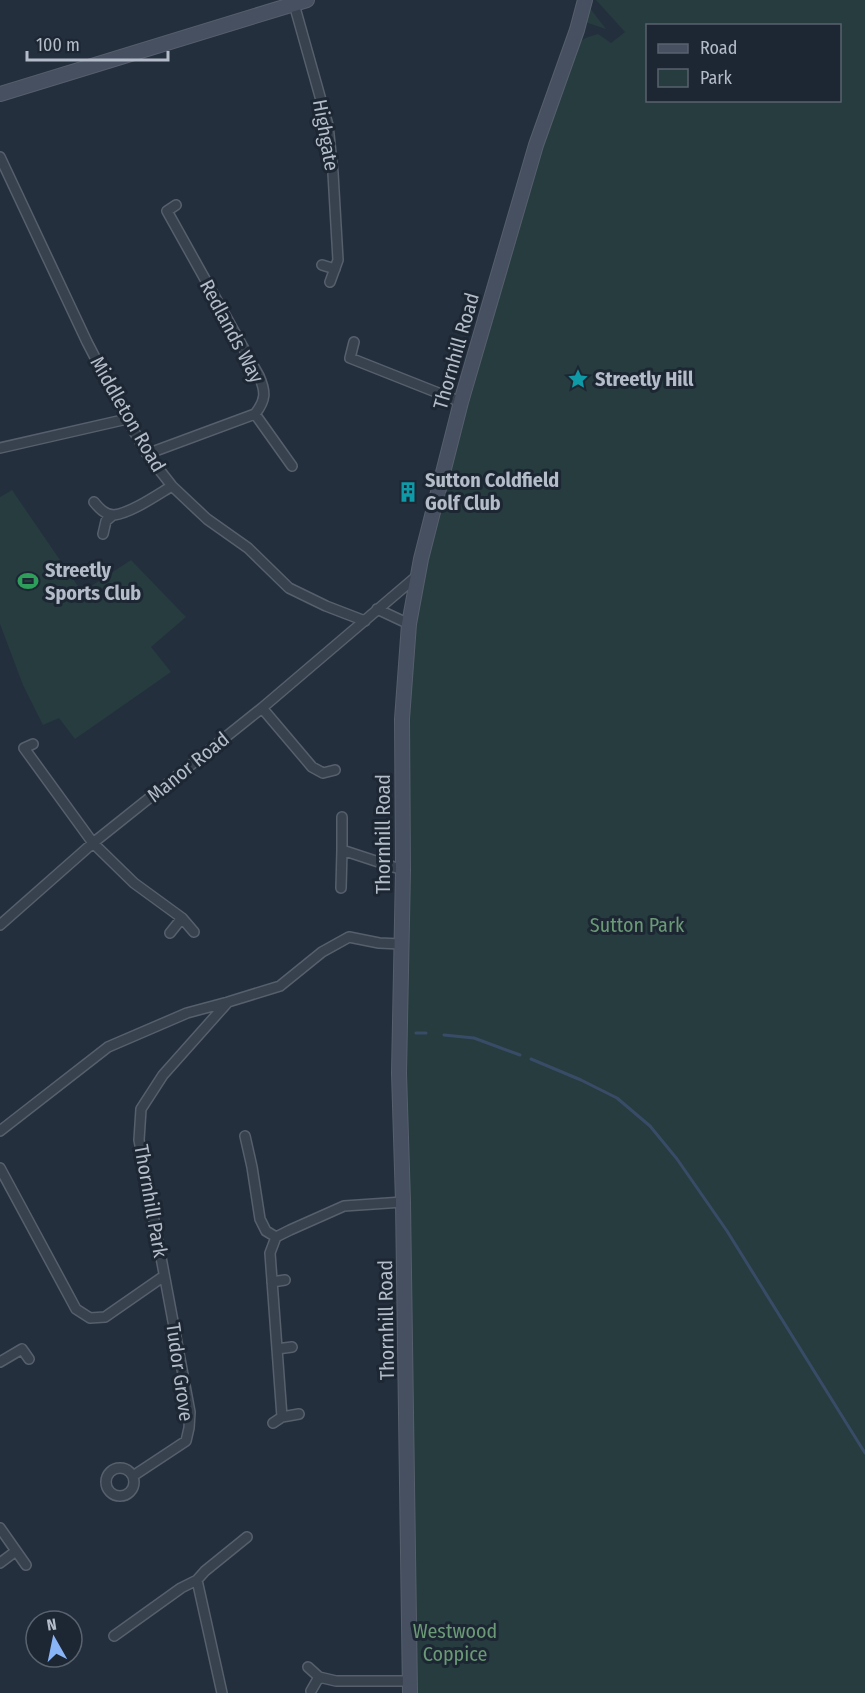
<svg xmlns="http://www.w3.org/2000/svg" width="865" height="1693" font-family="'Fira Sans Condensed',sans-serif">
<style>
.green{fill:#263c3f;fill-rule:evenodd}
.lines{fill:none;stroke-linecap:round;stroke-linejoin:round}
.stream{stroke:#394c67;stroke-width:3}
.minor-casing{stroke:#565f6c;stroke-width:12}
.secondary-casing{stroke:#565f6c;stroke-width:16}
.minor{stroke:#38414e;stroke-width:9}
.secondary{stroke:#465061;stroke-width:14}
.labels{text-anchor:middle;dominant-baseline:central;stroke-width:6;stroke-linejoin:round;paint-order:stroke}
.street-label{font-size:20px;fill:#b4bcc9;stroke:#1d2633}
.poi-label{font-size:20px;font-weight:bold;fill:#b4bcc9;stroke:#1d2633;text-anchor:start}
.park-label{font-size:20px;fill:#6b9a76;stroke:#1d2633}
</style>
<rect width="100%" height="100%" fill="#242f3e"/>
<!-- green -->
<path class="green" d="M596,0h269v1693h-449l-3,-117 -2,-355 -3,-14 -3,-345 6,-205 13,-88 22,-100 25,-73 73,-258 32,-95 12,-6 10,-3 13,9 14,-11zM648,26h192v74h-192z
M589,7l17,22 -21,-7z
M12,490l70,102 49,-32 55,57 -35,30 20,25 -96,67 -16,-21 -16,7 -20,-40 -23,-61v-127z"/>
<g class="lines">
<!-- stream -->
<path class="stream" d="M416,1033h10
M444,1035l30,3 46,17
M531,1059l50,21 36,18 33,28 27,33 50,72 138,222"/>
<!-- minor casing -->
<g class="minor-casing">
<path id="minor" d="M294,4l34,121 5,48 5,87 -8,22
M0,157l87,185 40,77 20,35 25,32 35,33 41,29 41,40 37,18 39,15
M322,265l13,4
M354,342l-4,16 111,44
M255,414l37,52
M0,448l127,-29
M147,454l108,-40c11,-14 11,-22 4,-38l-92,-165 9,-6
M94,502c5,6 11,13 20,13 17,-2 43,-20 58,-29
M103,534l3,-13 7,-6
M377,609l32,15
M262,708l50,59 11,6 12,-3
M33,744l-9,4 69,95 41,40 48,35 12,14
M342,817v33
M341,888l1,-38 61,20
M0,925l93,-82 169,-135 155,-132
M170,933l12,-15
M0,1131l108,-84 79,-34 41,-11 52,-16 42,-34 27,-15 30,6 22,1
M245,1136l7,31 8,52 6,12 10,6
M0,1168l76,141 14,9 15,-1 59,-41
M272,1282l13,-2
M277,1349l15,-2
M0,1362l22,-13 7,10
M282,1417l17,-3
M273,1423l9,-6 -12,-164 6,-16 14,-7 54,-24 59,-4
M106 1482a14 14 0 1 1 28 0a14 14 0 1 1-28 0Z
M133,1476l53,-35 3,-13 1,-16 -51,-272 2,-31 22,-34 65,-73
M0,1528l26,37
M0,1563l16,-12
M197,1580l25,113
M114,1636l67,-48 16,-8 8,-9 42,-34
M308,1667l11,10 17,4h74
M311,1691l8,-14"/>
</g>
<!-- secondary casing -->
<g class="secondary-casing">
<path id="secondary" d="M0,94l307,-94
M410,1693l-7,-491 -4,-129 4,-203 -1,-151 7,-95 12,-65 40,-157 75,-257 41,-115 8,-30"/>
</g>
<!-- minor -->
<use href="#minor" class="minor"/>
<!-- secondary -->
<use href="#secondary" class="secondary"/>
</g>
<!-- icons -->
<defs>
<g id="sight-bare" transform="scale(1.62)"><path d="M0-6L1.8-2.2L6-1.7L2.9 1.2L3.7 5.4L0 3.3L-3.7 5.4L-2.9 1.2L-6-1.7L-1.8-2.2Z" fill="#0f9aa8" stroke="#1d2633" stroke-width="2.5" paint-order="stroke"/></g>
<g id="building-bare" transform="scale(1.62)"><path d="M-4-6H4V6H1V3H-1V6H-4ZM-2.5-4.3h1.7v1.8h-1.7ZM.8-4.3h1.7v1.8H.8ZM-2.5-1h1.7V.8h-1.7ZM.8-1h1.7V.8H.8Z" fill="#0f9aa8" stroke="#1d2633" stroke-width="2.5" paint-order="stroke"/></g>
<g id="stadium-bare" transform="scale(1.62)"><path d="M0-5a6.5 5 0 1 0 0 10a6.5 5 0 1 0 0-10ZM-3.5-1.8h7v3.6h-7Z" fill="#2e9e5b" stroke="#1d2633" stroke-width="2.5" paint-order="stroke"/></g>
</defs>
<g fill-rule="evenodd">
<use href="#sight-bare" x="578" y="379"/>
<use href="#building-bare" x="408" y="492"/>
<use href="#stadium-bare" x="28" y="581"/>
</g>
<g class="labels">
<!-- street labels -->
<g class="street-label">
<text transform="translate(326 135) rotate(80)">Highgate</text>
<text transform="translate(232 331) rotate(62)">Redlands Way</text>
<text transform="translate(456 351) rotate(-74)">Thornhill Road</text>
<text transform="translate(128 414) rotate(60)">Middleton Road</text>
<text transform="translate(188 767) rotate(-39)">Manor Road</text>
<text transform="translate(383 834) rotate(-90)">Thornhill Road</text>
<text transform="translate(151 1201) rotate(80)">Thornhill Park</text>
<text transform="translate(386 1320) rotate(-91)">Thornhill Road</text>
<text transform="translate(180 1372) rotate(82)">Tudor Grove</text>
</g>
<!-- poi labels -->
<g class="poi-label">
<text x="595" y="379">Streetly Hill</text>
<text x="425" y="480">Sutton Coldfield<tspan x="425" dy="23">Golf Club</tspan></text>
<text x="45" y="570">Streetly<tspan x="45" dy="23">Sports Club</tspan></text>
</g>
<!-- park labels -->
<g class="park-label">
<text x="637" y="925">Sutton Park</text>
<text x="455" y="1631">Westwood<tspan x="455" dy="23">Coppice</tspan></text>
</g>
</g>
<!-- legend -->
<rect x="646" y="24" width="195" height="78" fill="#1d2633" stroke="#59626f" stroke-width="1.5"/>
<rect x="658" y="44" width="30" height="9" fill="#465061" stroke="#59626f" stroke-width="1.5"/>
<text x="700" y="54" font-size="18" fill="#b4bcc9">Road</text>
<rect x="658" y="69" width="30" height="18" fill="#263c3f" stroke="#59626f" stroke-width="1.5"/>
<text x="700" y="84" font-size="18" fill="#b4bcc9">Park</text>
<!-- north arrow -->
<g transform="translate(54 1639) rotate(351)"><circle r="28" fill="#1d2633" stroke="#59626f" stroke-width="1.5"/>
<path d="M0-4.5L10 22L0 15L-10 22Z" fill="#8ab4f8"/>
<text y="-9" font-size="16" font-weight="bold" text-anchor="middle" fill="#b4bcc9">N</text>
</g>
<!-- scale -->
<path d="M27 51v9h141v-9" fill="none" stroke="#b4bcc9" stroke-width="3"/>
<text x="36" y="51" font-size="18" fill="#b4bcc9" stroke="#1d2633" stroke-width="4.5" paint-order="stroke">100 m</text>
</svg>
